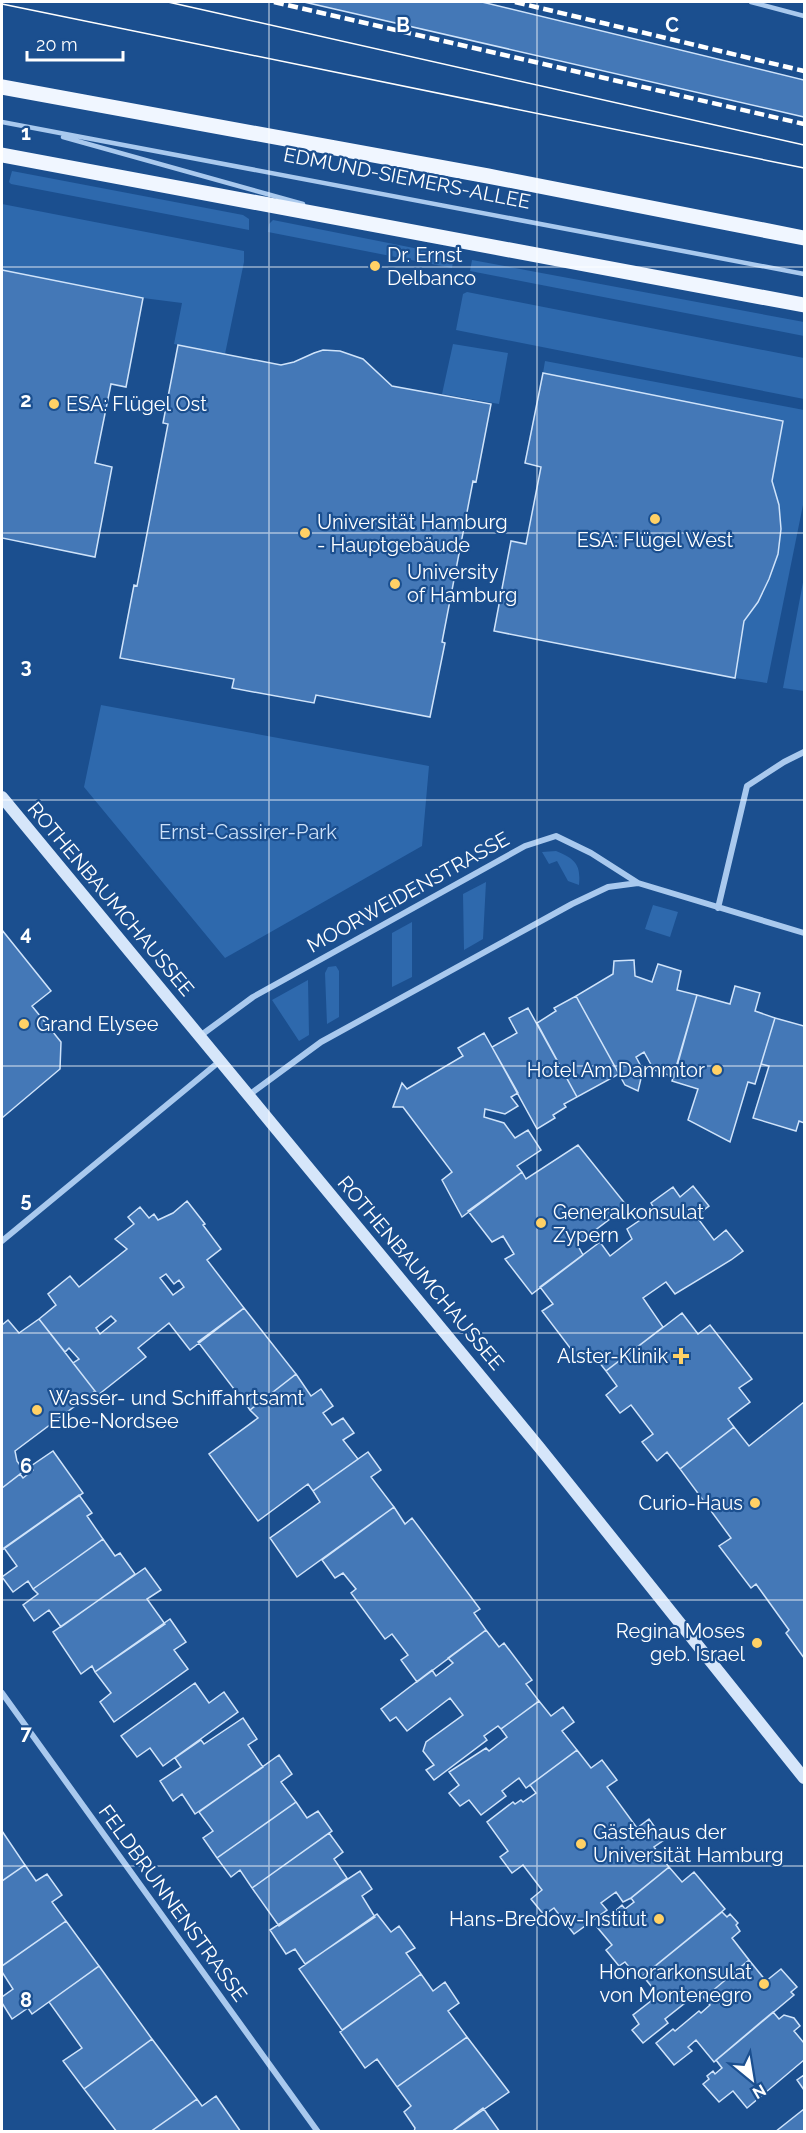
<svg xmlns="http://www.w3.org/2000/svg" width="806" height="2133" font-family="Raleway,sans-serif">
<style>
.green{fill:#2e69ad}
.building{fill:#4478b7;stroke:#cfe3fa;stroke-width:1.5;fill-rule:evenodd}
.lines{fill:none;stroke-linecap:round;stroke-linejoin:round}
.lane{stroke:#a9c9ee;stroke-width:4.5}
.street{stroke:#a9c9ee;stroke-width:6}
.secondary{stroke:#d6e6fa;stroke-width:12}
.primary{stroke:#f0f6ff;stroke-width:15}
.tram{stroke:#fff;stroke-width:1.5}
.rail{stroke:#fff;stroke-width:4.5;stroke-dasharray:10 4.5;stroke-linecap:butt}
.grid{fill:none;stroke:#fff;stroke-width:1.5;stroke-opacity:0.55}
.poi-dot{fill:#ffd166;stroke:#1b4f8f;stroke-width:2}
.labels{text-anchor:middle;dominant-baseline:central;stroke-width:4.5;stroke-linejoin:round;paint-order:stroke}
.street-label{font-size:20px;fill:#fff;stroke:#1b4f8f}
.poi-label{font-size:20px;fill:#fff;stroke:#1b4f8f;text-anchor:start}
.park-label{font-size:20px;fill:#cfe3fa;stroke:#1b4f8f}
.grid-label{font-size:20px;text-anchor:middle;font-weight:bold;fill:#fff;stroke:#1b4f8f;stroke-width:4.5;stroke-linejoin:round;paint-order:stroke}
</style>
<rect width="100%" height="100%" fill="#1b4f8f"/>
<!-- green -->
<path class="green" d="M12,171l231,44 6,4v11l-238,-46 -2,-2z
M2,204l242,47v11l-19,92 -51,-10 8,-41 -39,-5 -141,-28z
M273,220l181,36 -2,12 -184,-36 1,-8z
M472,260l332,62v14l-334,-65z
M467,292l337,66v41l-348,-69 7,-36z
M453,344l55,9 -9,51 -57,-10z
M545,361l259,49v90l-37,183 -32,-5 9,-57 14,-19 11,-23 9,-25 3,-25 -2,-24 -7,-24 11,-60 -240,-48z
M804,577v114l-21,-3z
M101,705l328,61 -7,80 -197,112 -141,-171z
M556,851c19,8 25,13 23,34l-11,-4 -11,-20 -8,3 -7,-12z
M486,882l-3,57 -19,11 -1,-56z
M653,905l25,7 -8,25 -25,-8z
M412,922v55l-20,10v-54z
M336,966l3,5v46l-12,7 -2,-51 3,-6z
M308,980l1,55 -10,6 -27,-41z"/>
<!-- building -->
<path class="building" d="M304,2h178l322,78v37z
M2,270l141,28 -17,89 -15,-3 -16,79 17,4 -17,90 -93,-19z
M178,345l103,20 13,-3 20,-9 9,-3 17,1 23,8 29,27 99,18 -15,78 -3,-1 -31,161 3,1 -15,74 -114,-22 -2,8 -82,-15 2,-9 -114,-21 14,-73 3,1 31,-162 -5,-1z
M543,373l240,48 -11,60 7,24 2,24 -3,25 -9,25 -11,23 -14,19 -9,57 -241,-47 17,-90 15,3 15,-77 -16,-4z
M2,930l49,61 -19,15 29,36 -1,27 -58,49z
M634,960l1,16 17,6 6,-18 23,7 -4,19 20,5 -23,82 -20,-7 -10,-18 -8,5 7,13 -5,21 -13,-6 -49,-89 37,-22 1,-13z
M735,986l25,7 -5,18 20,7 -20,66 -7,-2 -18,60 -42,-22 10,-31 -26,-8 25,-86 33,9z
M576,996l43,78 -42,23 -40,-74 19,-12 -2,-3z
M528,1008l49,89 -13,7 2,3 -13,8 2,3 -18,11 -45,-82 25,-14 -8,-15z
M775,1018l29,8v97l-5,-2 -3,10 -43,-13 16,-52 -8,-2z
M484,1033l34,60 -7,4 7,9 -13,8 -20,-5 -1,8 20,6 11,15 13,-8 13,20 -24,16 5,6 -60,45 -20,-37 10,-8 -49,-65h-10l9,-24 5,6 56,-33 -5,-8z
M578,1145l49,61 -50,38 6,11 -51,39 -27,-35 9,-5 -11,-18 -11,6 -24,-31 54,-39 4,7z
M693,1186l16,20 -13,10 18,24 12,-10 17,21 -12,9 -56,34 -9,-12 -23,16 20,29 -57,44 -15,-19 -11,9 -38,-50 11,-7 -13,-17 60,-45 10,14 22,-17 -5,-10 28,-19 -4,-7 22,-16 7,10z
M187,1201l18,23 -2,1 18,24 -14,11 37,48 -54,42 -21,-27 -31,25 8,9 -48,38 -25,-32 6,-4 -10,-11 -4,4 -26,-33 17,-14 -8,-11 22,-18 9,11 48,-38 -12,-10 19,-15 -6,-7 12,-10 9,11 5,-4 4,6 15,-7zM166,1274l8,10 5,-4 5,7 -11,8 -13,-17zM111,1316l5,5 -16,13 -4,-6z
M244,1308l52,66 -46,36 -52,-68z
M682,1313l16,21 12,-9 42,54 -13,9 11,14 -22,17 6,8 -54,42 -13,-17 -10,9 -15,-19 11,-8 -22,-29 -11,8 -14,-18 11,-9 -11,-15z
M39,1319l56,72 -80,60 2,10 7,10 -22,17v-163l6,-5 11,13z
M296,1374l15,22 10,-7 12,17 -10,7 9,12 11,-7 11,15 -11,7 15,19 -45,32 -5,-7 -50,37 -49,-67 49,-36 -8,-8z
M804,1402v256l-18,-25 3,-3 -33,-46 -5,4 -32,-42 12,-8 -51,-69 54,-42 15,19z
M53,1451l30,42 -81,57v-62l18,-14 3,4 10,-8 -2,-4z
M368,1452l13,18 -10,7 23,30 -97,70 -27,-39 50,-36 -7,-11z
M79,1495l13,18 -5,3 16,23 -70,50 -5,-8 -15,11 -11,-15 15,-11 -13,-18z
M394,1507l11,17 7,-6 68,91 -6,4 12,17 -69,52 -16,-22 7,-5 -16,-21 -7,5 -34,-46 5,-4 -13,-16 -8,5 -13,-18z
M103,1539l12,17 5,-3 15,21 -74,53 -12,-17 -15,11 -11,-16 15,-11 -5,-5z
M145,1568l16,22 -14,9 18,25 -70,48 -3,-6 -11,8 -28,-42z
M170,1619l16,23 -12,8 14,19 -74,53 -14,-20 11,-9 -16,-21z
M486,1630l13,17 5,-4 28,37 -6,4 13,17 -38,28 -3,-3 -14,10 3,4 -53,40 -8,-10 8,-5 -11,-14 3,-9 37,-27 -13,-17 -43,33 -11,-14 -6,4 -9,-12 51,-39 4,6 17,-13 -5,-5z
M195,1683l14,20 15,-11 14,20 -75,54 -13,-18 -13,9 -16,-21z
M539,1701l12,15 12,-9 11,15 -12,9 15,19 -51,38 -7,-10 -17,13 4,5 -25,19 -12,-15 -9,6 -11,-13 10,-8 -10,-13 37,-24 3,3 18,-14 -6,-8z
M243,1718l14,21 -9,6 15,22 -68,47 -13,-20 -9,7 -13,-20 21,-14 -6,-9 26,-18 3,4z
M577,1750l14,18 11,-8 15,20 -10,7 30,41 12,-9 15,21 -10,7 15,20 -38,31 -8,4 -7,-10 -15,11 6,7 -33,24 -20,-26 -10,7 -13,-16 11,-9 -19,-25 -11,8 -12,-16 8,-6 -21,-29 26,-20 2,2 6,-4 2,2 13,-9 -6,-8z
M279,1755l13,19 -11,8 15,20 -79,56 -14,-20 10,-7 -14,-19z
M296,1802l11,16 11,-7 14,20 -80,57 -12,-18 -9,7 -14,-19z
M2,1831l23,34 -23,16z
M329,1833l14,19 -9,7 13,19 -68,48 -27,-38z
M25,1865l11,16 11,-7 15,21 -10,7 14,19 -64,45v-85z
M669,1867l13,15 12,-10 31,37 -86,70 -14,-17 -6,4 -13,-16 6,-5 -15,-18 25,-22 3,4 9,-7 -3,-4z
M360,1871l12,18 -10,7 13,21 -70,47 -10,-15 -9,5 -16,-24z
M722,1912l5,5 3,-3 8,9 -2,2 4,6 -8,7 17,22 -45,38 -5,-6 -34,27 3,4 -25,20 -11,-13 7,-6 -6,-9 18,-14 2,2 7,-6 -17,-21z
M377,1914l14,18 8,-6 16,22 -9,5 15,21 -79,56 -43,-61z
M66,1921l33,45 -67,48 -4,-6 -16,11 -10,-16v-6l11,-8 -11,-17v-6z
M749,1960l17,21 15,-12 16,18 -6,5 3,3 -80,67 -18,-22 -8,7 4,4 -18,14 -18,-22 17,-14 2,2 24,-20 2,2 9,-8 -6,-7z
M99,1966l53,73 -68,50 -21,-28 19,-13 -33,-46z
M421,1974l12,17 12,-9 14,21 -11,8 19,26 -70,50 -20,-28 -12,9 -25,-36z
M773,2012l6,7 5,-4 10,3 6,8 -6,5 10,12v17l-57,48 -14,-17 -14,11 -16,-18 6,-5 -2,-3 6,-5 2,3 7,-6 -6,-8z
M467,2037l42,55 -58,40h-37l1,-4 -11,-16 7,-6 -14,-19z
M152,2039l45,60 -47,33h-33l-33,-43z
M804,2075v15l-7,-10z
M216,2096l25,36h-91l47,-33 5,7z
M483,2108l17,24h-49z
M804,2109v23h-29z"/>
<g class="lines">
<!-- lane -->
<path class="lane" d="M751,2l53,14
M2,122l802,152
M63,137l240,67"/>
<!-- street -->
<path class="street" d="M718,908l29,-122 37,-24 20,-10
M200,1036l53,-39 272,-151 31,-10 35,17 47,30 166,50
M249,1095l72,-53 251,-138 36,-17 30,-4
M2,1241l218,-180
M2,1693l316,439"/>
<!-- secondary -->
<path class="secondary" d="M2,797l537,650 265,331"/>
<!-- primary -->
<path class="primary" d="M2,87l486,89 316,62
M2,155l802,150"/>
<!-- tram -->
<path class="tram" d="M168,2l636,143
M2,4l802,164"/>
<!-- rail -->
<path class="rail" d="M274,2l530,122
M515,2l289,69"/>
</g>
<!-- grid -->
<path class="grid" d="M269,2v2130M537,2v2130M2,267h802M2,533h802M2,800h802M2,1066h802M2,1333h802M2,1600h802M2,1866h802"/>
<!-- markers -->
<g class="poi-dot">
<circle cx="375" cy="266" r="6"/>
<circle cx="54" cy="404" r="6"/>
<circle cx="655" cy="519" r="6"/>
<circle cx="305" cy="533" r="6"/>
<circle cx="395" cy="584" r="6"/>
<circle cx="24" cy="1024" r="6"/>
<circle cx="717" cy="1070" r="6"/>
<circle cx="541" cy="1223" r="6"/>
<path d="M678 1347h6v6h6v6h-6v6h-6v-6h-6v-6h6z"/>
<circle cx="37" cy="1410" r="6"/>
<circle cx="755" cy="1503" r="6"/>
<circle cx="757" cy="1643" r="6"/>
<circle cx="581" cy="1844" r="6"/>
<circle cx="659" cy="1919" r="6"/>
<circle cx="764" cy="1984" r="6"/>
</g>
<g class="labels">
<!-- street labels -->
<g class="street-label">
<text transform="translate(407 178) rotate(11)">EDMUND-SIEMERS-ALLEE</text>
<text transform="translate(408 892) rotate(-29)">MOORWEIDENSTRASSE</text>
<text transform="translate(111 899) rotate(50)">ROTHENBAUMCHAUSSEE</text>
<text transform="translate(421 1273) rotate(50)">ROTHENBAUMCHAUSSEE</text>
<text transform="translate(173 1903) rotate(54)">FELDBRUNNENSTRASSE</text>
</g>
<!-- poi labels -->
<g class="poi-label">
<text x="387" y="255">Dr. Ernst<tspan x="387" dy="23">Delbanco</tspan></text>
<text x="66" y="404">ESA: Flügel Ost</text>
<text x="317" y="522">Universität Hamburg<tspan x="317" dy="23">- Hauptgebäude</tspan></text>
<text x="655" y="540" text-anchor="middle">ESA: Flügel West</text>
<text x="407" y="572">University<tspan x="407" dy="23">of Hamburg</tspan></text>
<text x="36" y="1024">Grand Elysee</text>
<text x="705" y="1070" text-anchor="end">Hotel Am Dammtor</text>
<text x="553" y="1212">Generalkonsulat<tspan x="553" dy="23">Zypern</tspan></text>
<text x="668" y="1356" text-anchor="end">Alster-Klinik</text>
<text x="49" y="1398">Wasser- und Schiffahrtsamt<tspan x="49" dy="23">Elbe-Nordsee</tspan></text>
<text x="743" y="1503" text-anchor="end">Curio-Haus</text>
<text x="745" y="1631" text-anchor="end">Regina Moses<tspan x="745" dy="23">geb. Israel</tspan></text>
<text x="593" y="1832">Gästehaus der<tspan x="593" dy="23">Universität Hamburg</tspan></text>
<text x="647" y="1919" text-anchor="end">Hans-Bredow-Institut</text>
<text x="752" y="1972" text-anchor="end">Honorarkonsulat<tspan x="752" dy="23">von Montenegro</tspan></text>
</g>
<!-- park labels -->
<g class="park-label">
<text x="248" y="832">Ernst-Cassirer-Park</text>
</g>
</g>
<g class="grid-label">
<text x="403" y="32">B</text>
<text x="672" y="32">C</text>
<text x="26" y="140">1</text>
<text x="26" y="407">2</text>
<text x="26" y="673">3</text>
<text x="26" y="940">4</text>
<text x="26" y="1207">5</text>
<text x="26" y="1473">6</text>
<text x="26" y="1740">7</text>
<text x="26" y="2007">8</text>
</g>
<!-- border -->
<rect width="806" height="2133" fill="none" stroke="#ffffff" stroke-width="6"/>
<!-- north arrow -->
<g transform="translate(752 2079) rotate(150)" stroke="#1b4f8f" stroke-width="4.5" paint-order="stroke">
<path d="M0-4.5L10 22L0 15L-10 22Z" fill="#ffffff"/>
<text y="-9" font-size="16" font-weight="bold" text-anchor="middle" fill="#ffffff">N</text>
</g>
<!-- scale -->
<path d="M27 51v9h96v-9" fill="none" stroke="#ffffff" stroke-width="3"/>
<text x="36" y="51" font-size="18" fill="#ffffff" stroke="#1b4f8f" stroke-width="4.5" paint-order="stroke">20 m</text>
</svg>
